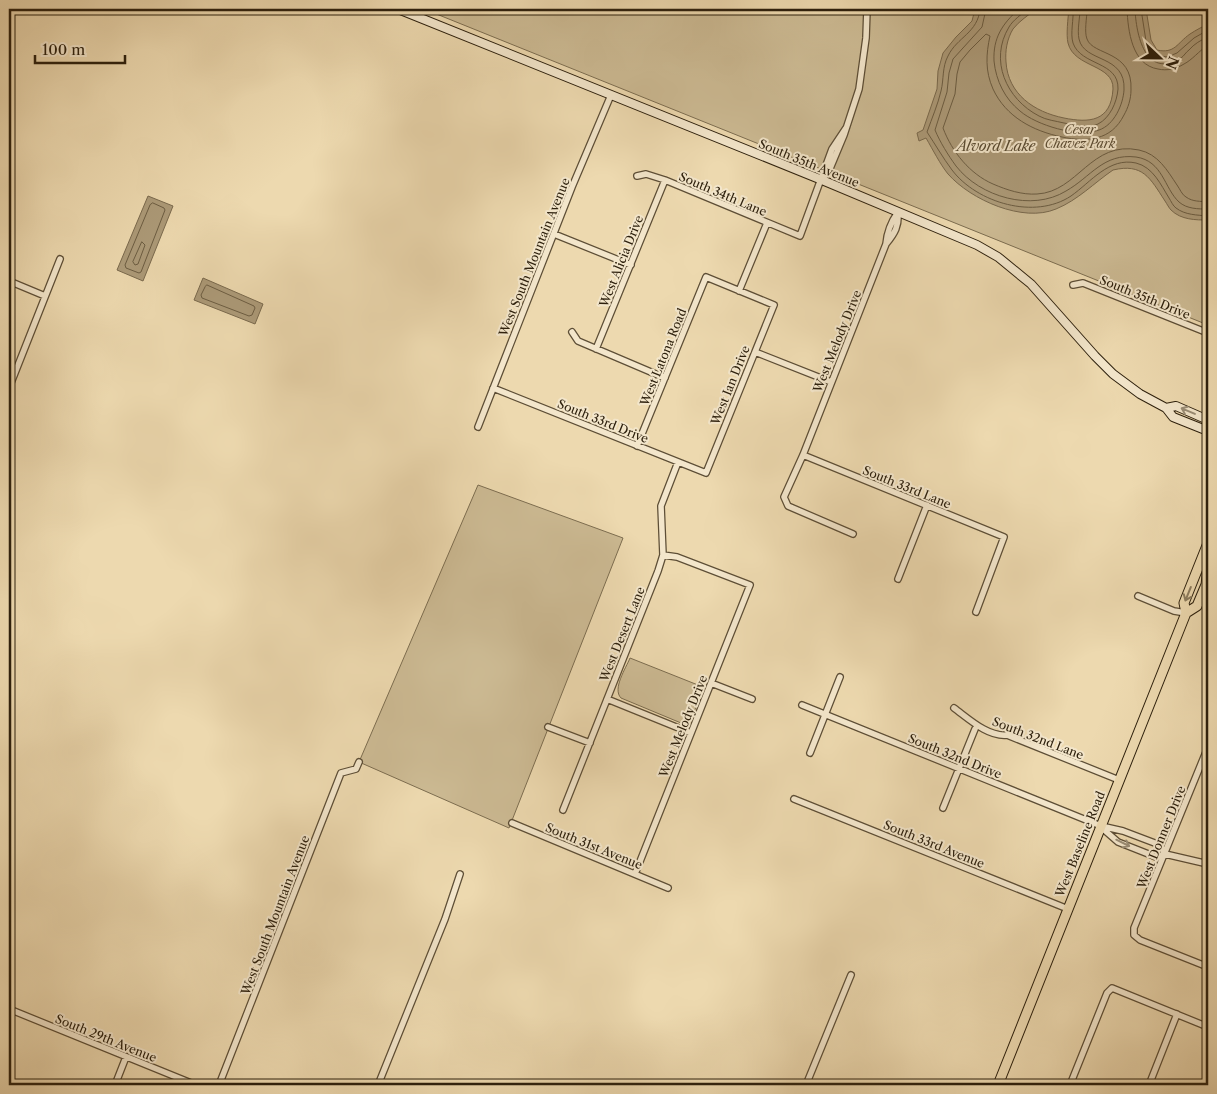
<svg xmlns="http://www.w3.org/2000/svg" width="1217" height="1094" font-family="'Libre Caslon Text',serif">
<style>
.green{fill:#ccba93;stroke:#7c6d50}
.water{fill:#ac9a78;stroke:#79694d}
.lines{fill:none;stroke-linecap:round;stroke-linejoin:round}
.shore{stroke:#6c5d42;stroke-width:1}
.street-casing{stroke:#5d4e36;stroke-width:8}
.secondary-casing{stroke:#2d200d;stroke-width:10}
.primary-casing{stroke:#2d200d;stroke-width:11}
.street{stroke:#f3e6cb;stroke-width:5.5}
.secondary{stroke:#f3e6cb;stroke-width:8}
.primary{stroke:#edd9af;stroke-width:9}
.oneway{stroke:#9a8d76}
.oneway2{stroke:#8d7c5e}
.labels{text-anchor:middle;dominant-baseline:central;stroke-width:4;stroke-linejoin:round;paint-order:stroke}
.park-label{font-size:12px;font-style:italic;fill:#5d4e35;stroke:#f3e6cb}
.street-label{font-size:12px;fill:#2d200d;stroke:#f3e6cb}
.water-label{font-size:14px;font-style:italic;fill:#594b32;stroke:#f3e6cb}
</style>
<rect width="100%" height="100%" fill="#edd9af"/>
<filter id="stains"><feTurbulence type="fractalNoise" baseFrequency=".004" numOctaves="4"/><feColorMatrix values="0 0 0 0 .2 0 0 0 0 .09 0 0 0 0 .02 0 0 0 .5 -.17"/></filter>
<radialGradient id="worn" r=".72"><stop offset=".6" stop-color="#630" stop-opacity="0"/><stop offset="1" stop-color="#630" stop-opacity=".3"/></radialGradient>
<!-- green -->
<path class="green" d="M424,9h784v316z
M478,485l145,53 -114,290 -150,-66z
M630,658l73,29 -11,31 -11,5 -60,-25c-9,-9 5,-30 9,-40z"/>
<!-- water -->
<path class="water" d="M975,9h61c-7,6 -17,12 -23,20 -6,10 -8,22 -7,33 2,32 28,50 58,56 25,5 47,4 49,-29 1,-25 -39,-21 -45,-46 -2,-8 0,-25 1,-34h77l5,31 6,10c18,4 20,-7 33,-16 6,-4 12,-7 18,-10v196c-12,0 -27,0 -37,-10 -2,-2 -4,-6 -6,-9 -15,-23 -22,-38 -52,-31 -19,13 -35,30 -57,39 -33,14 -85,-9 -108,-35 -8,-10 -15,-24 -22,-36l-7,3 -2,-8 6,-3 14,-41 1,-18 5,-18 13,-16 16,-16z
M148,196l25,10 -30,75 -26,-11z
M203,278l60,26 -8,20 -61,-24z"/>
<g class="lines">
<!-- shore -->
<path class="shore" d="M980,9c-2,24 -23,28 -32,47 -6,11 -4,23 -7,35 -3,13 -9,27 -14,41 8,12 16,26 25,38 25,33 83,50 119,26 20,-14 38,-39 65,-33 17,4 25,22 33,35 2,3 4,8 7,10 9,7 21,7 32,8
M986,9l-4,18 -29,32 -4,14 -2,19 -12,38c5,12 13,25 21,36 24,31 76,46 110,25 25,-14 37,-38 70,-34 27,4 28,31 43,45 8,7 19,7 29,7
M1019,9c-17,15 -26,29 -25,52 2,20 11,38 26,50 16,14 58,27 79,19 15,-5 24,-25 25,-40 2,-36 -40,-27 -45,-51 -2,-9 1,-21 1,-30
M1028,9c-6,5 -15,11 -19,18 -20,33 -3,72 30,89 7,4 17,5 25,7 11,2 24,6 34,1 12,-6 19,-22 20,-35 1,-28 -37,-23 -45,-46 -3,-10 1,-24 0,-34
M1087,9c0,9 -3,22 0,30 6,17 46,11 44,51 0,9 -3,18 -7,25 -13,26 -37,27 -62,22 -29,-6 -56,-20 -69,-48 -8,-18 -7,-35 -3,-53l-4,-2 -16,16 -10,12 -3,12 -2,20 -12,34c9,24 27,46 50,56 14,6 29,11 44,10 41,-2 54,-54 102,-44 19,4 28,20 38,35 3,4 5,10 9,12 7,5 14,4 22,5
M1127,9c1,22 5,56 31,60 9,2 18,0 26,-5 8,-4 15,-13 24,-19
M1135,9c1,25 10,71 46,49 3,-2 5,-6 8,-8 5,-6 12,-10 19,-13
M1141,9l5,32 9,14 12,2 10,-4 17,-15 14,-8
M153,203l11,5 1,2 -24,62 -2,1 -13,-5 -1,-3 25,-60z
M142,242l3,3 -7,19 -3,1 -2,-3z
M207,285l47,21 1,2 -3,7 -3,1 -47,-18 -1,-3 4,-8z"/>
<!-- street casing -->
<g class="street-casing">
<path id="street" d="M637,176l9,-2 19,6 135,56 32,-87 14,-21
M823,178l6,-7 15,-36 15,-46 7,-51 1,-29
M554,234l77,31
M886,244c9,-11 13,-18 12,-32
M9,281l36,15
M1073,285l10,-2 125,50
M739,291l28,-68
M572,332l6,9 87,37
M596,349l69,-169
M755,352l76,30
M9,388l51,-129
M493,388l213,85 68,-168 -68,-28 -69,169
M478,427l94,-240 39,-92
M803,455l201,82 -28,75
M853,534l-65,-28 -4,-9 19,-42 83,-211c1,-13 5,-22 12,-32
M898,579l29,-74
M1138,596l36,15 12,2
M711,683l41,16
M607,699l84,34
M802,705l299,121 22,5 37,14 5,9
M954,708c15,11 34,29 53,27l112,45
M548,727l42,16
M1208,747l-74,181v7l6,5 68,27
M810,753l30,-76
M794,799l274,110
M943,808l32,-79
M563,810l95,-239 5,-16 -2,-49 17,-44
M512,823l156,65
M1102,828l16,14 38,15 9,-3 43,10
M635,874l115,-289 -73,-28 -14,-2
M9,1009l187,76
M115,1085l11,-28
M219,1085l122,-312 15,-4 3,-7
M378,1085l67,-166 15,-45
M806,1085l45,-110
M1070,1085l37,-92 5,-5 96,39
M1149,1085l28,-71"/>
</g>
<!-- secondary casing -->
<g class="secondary-casing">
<path id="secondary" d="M398,9l424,171 155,65 21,12 33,27 64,72 18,18 27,20 26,14 7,9 35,14
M1166,408l10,-2 32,14"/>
</g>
<!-- primary casing -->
<g class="primary-casing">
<path id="primary" d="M1206,586l2,-22
M1186,613l-2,-10 24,-60
M998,1085l188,-472 11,-7 11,-26"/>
</g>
<!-- street -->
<use href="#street" class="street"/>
<!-- secondary -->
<use href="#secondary" class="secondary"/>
<!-- primary -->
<use href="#primary" class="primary"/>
</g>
<!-- one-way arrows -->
<defs><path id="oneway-shaft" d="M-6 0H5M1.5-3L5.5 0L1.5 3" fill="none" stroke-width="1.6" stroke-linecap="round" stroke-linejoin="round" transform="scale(1.25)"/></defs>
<g class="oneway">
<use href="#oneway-shaft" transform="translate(1188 411) rotate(-157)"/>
<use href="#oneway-shaft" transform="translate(1123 843) rotate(26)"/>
</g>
<use class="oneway2" href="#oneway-shaft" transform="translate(1188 594) rotate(112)"/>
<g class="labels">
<!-- park labels -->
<g class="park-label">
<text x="1080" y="129">Cesar<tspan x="1080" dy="14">Chavez Park</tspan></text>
</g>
<!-- street labels -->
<g class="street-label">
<text transform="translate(809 163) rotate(22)">South 35th Avenue</text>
<text transform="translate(723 194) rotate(23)">South 34th Lane</text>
<text transform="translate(534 257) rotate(-68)">West South Mountain Avenue</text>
<text transform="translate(621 261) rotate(-68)">West Alicia Drive</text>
<text transform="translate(1145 297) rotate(22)">South 35th Drive</text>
<text transform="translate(837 341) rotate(-68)">West Melody Drive</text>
<text transform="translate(663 357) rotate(-68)">West Latona Road</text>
<text transform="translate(730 385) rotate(-68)">West Ian Drive</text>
<text transform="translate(603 421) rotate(22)">South 33rd Drive</text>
<text transform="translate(907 487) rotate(22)">South 33rd Lane</text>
<text transform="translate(622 634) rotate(-68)">West Desert Lane</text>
<text transform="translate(683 726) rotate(-68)">West Melody Drive</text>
<text transform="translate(1038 738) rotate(21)">South 32nd Lane</text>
<text transform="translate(955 756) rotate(22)">South 32nd Drive</text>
<text transform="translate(1161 837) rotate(-68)">West Donner Drive</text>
<text transform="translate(934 844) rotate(22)">South 33rd Avenue</text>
<text transform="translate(1080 844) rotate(-68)">West Baseline Road</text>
<text transform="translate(594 846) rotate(22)">South 31st Avenue</text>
<text transform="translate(275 915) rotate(-69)">West South Mountain Avenue</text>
<text transform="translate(106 1038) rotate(22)">South 29th Avenue</text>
</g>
<!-- water labels -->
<g class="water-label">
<text x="996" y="146">Alvord Lake</text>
</g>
</g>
<!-- margin -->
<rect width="1217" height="1094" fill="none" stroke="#edd9af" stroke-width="30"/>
<rect x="10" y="10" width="1197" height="1074" fill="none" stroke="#2d200d" stroke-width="2.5"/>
<rect x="15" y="15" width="1187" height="1064" fill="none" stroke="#2d200d"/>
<!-- north arrow -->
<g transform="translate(1160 58) rotate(112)" stroke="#f3e6cb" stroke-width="4" paint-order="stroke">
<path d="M0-4L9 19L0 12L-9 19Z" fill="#2d200d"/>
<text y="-8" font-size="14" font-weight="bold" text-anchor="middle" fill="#2d200d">N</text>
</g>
<!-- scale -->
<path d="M35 55v8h90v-8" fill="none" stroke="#2d200d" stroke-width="2.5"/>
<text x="42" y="55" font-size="15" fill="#2d200d" stroke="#f3e6cb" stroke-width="4" paint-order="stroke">100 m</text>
<rect width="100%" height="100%" filter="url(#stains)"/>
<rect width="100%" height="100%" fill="url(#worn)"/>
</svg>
